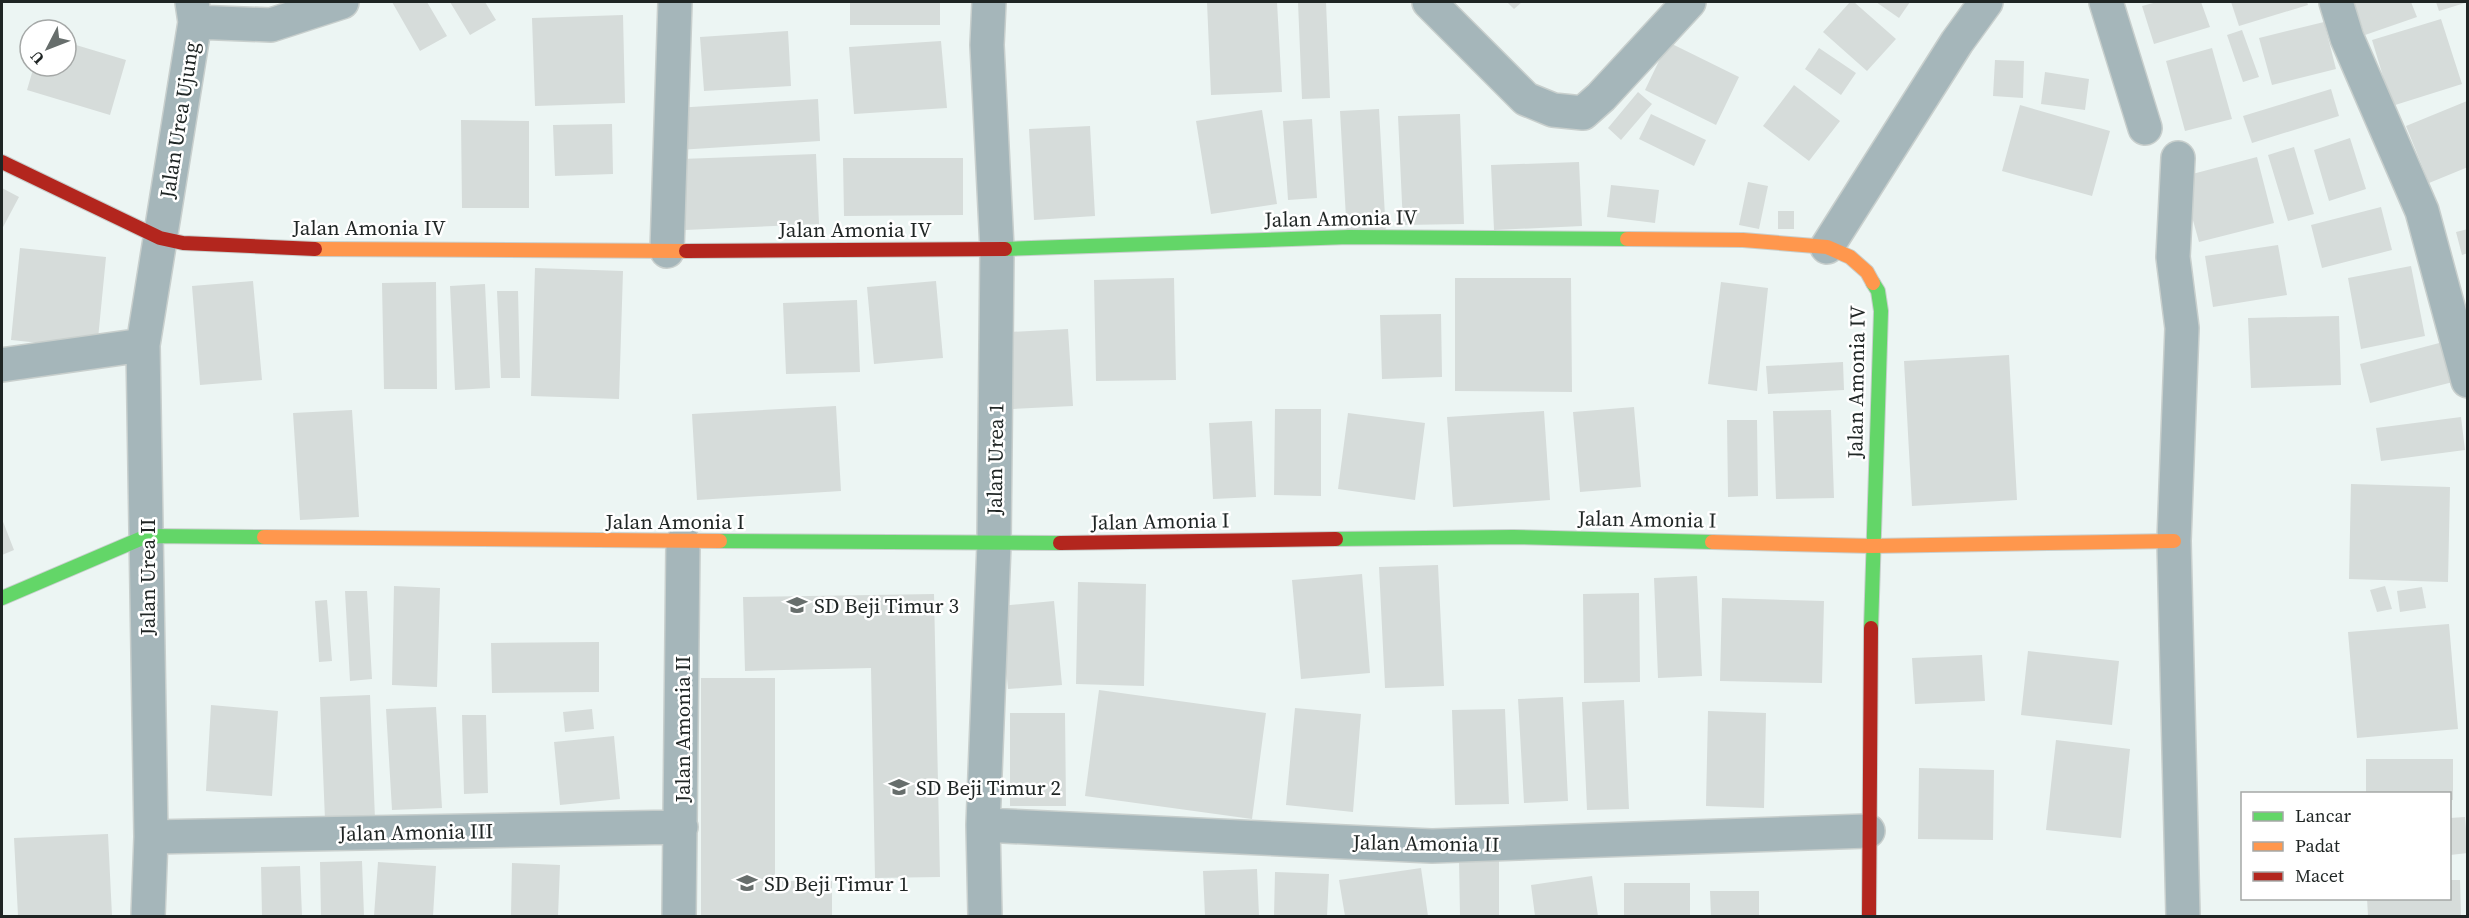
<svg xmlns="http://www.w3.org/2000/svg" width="2469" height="918" font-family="'Source Serif 4',serif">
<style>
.building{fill:#d6dcda}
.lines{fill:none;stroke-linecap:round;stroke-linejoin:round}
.street-casing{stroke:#c8cfcd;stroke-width:36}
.fast-casing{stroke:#c8cfcd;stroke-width:16}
.slow-casing{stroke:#c8cfcd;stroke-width:16}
.jam-casing{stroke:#c8cfcd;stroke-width:16}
.street{stroke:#a5b6ba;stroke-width:33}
.fast{stroke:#63d668;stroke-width:14}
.slow{stroke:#ff974d;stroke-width:14}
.jam{stroke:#b3261e;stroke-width:14}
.labels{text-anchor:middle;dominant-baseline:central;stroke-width:5;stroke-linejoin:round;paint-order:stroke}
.street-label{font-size:21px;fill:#1f2524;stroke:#fff}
.poi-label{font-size:21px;fill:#1f2524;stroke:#fff;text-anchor:start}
</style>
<rect width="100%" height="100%" fill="#ecf5f3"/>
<!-- building -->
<path class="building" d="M392,2h35l20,34 -27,15z
M450,2h35l11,18 -26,15z
M850,2h90v23h-90z
M1207,2h70l5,90 -71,3z
M1298,2h28l4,96 -28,1z
M1507,2h15l-8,7z
M1850,2h4l42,37 -29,32 -44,-39z
M1876,2h34l-11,16z
M2157,2h44l9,25 -56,17 -12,-38z
M2231,2h76l1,3 -69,21z
M2353,2h58l6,15 -52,18z
M2436,2h32l-29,9z
M623,15l2,88 -90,3 -3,-88z
M2441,19l21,65 -70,22 -20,-66z
M2324,22l12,47 -64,16 -13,-47z
M2242,30l17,47 -16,5 -16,-47z
M788,31l3,55 -87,5 -4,-54z
M941,41l6,67 -93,6 -5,-67z
M66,42l60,18 -16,55 -83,-25 7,-24h32z
M1668,42l71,35 -23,48 -71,-35z
M1819,48l37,25 -15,22 -36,-26z
M2212,48l20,71 -47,12 -19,-70z
M1995,60l29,1 -1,37 -30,-2z
M2045,72l44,7 -4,31 -44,-6z
M1794,85l46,36 -31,40 -46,-35z
M2331,89l8,27 -87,27 -9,-27z
M1638,92l14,12 -31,36 -13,-12z
M818,99l2,42 -142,9 -3,-42z
M2467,101l1,66 -39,16 -23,-57z
M2020,105l90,26 -18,65 -90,-25z
M1379,109l7,125 -39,2 -7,-125z
M1262,110l15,94 -66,10 -15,-93z
M1460,114l4,110 -61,1 -5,-109z
M1651,114l55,26 -12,26 -55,-27z
M1312,119l5,79 -29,2 -5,-79z
M461,120l68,1v87h-67z
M612,124l1,50 -58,2 -2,-51z
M1090,126l5,90 -61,4 -5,-91z
M2350,138l16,51 -37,12 -15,-51z
M2294,147l20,67 -26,7 -20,-66z
M816,154l3,70 -134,6 -4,-71z
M2257,157l17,66 -75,19 -18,-65z
M843,158h120v57l-119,1z
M1579,162l3,64 -88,4 -3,-65z
M1748,182l20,4 -9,43 -20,-4z
M1611,185l48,5 -4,33 -48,-6z
M2,188l17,9 -17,32z
M2381,207l11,43 -70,18 -11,-43z
M1778,211h16v18h-16z
M2468,229v24l-6,2 -6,-23z
M2278,245l9,50 -74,12 -8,-51z
M20,248l86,9 -9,92 -86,-9z
M2411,266l14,70 -64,13 -13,-71z
M535,268l88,3 -4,128 -88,-3z
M1174,278l2,102 -80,1 -2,-101z
M1455,278h116l1,114 -117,-1z
M253,281l9,99 -62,5 -8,-99z
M936,281l7,77 -69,6 -7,-77z
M436,282l1,107h-53l-2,-106z
M1721,282l47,6 -11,103 -49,-7z
M485,284l5,104 -35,2 -5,-104z
M497,291h21l2,87h-19z
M857,300l3,72 -74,2 -3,-71z
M1441,314l1,63 -60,2 -2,-64z
M2339,316l2,69 -90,3 -3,-70z
M1068,329l5,77 -60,3 -4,-77z
M2443,342l10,40 -83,21 -10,-39z
M2009,355l8,145 -105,6 -8,-145z
M1843,362l1,28 -76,4 -2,-28z
M836,406l5,85 -144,9 -5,-86z
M1634,407l7,80 -61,5 -7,-80z
M1275,409h46v87l-47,-1z
M352,410l7,107 -59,3 -7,-107z
M1831,410l3,88 -58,1 -3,-88z
M1544,411l6,89 -97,7 -6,-90z
M1348,413l77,10 -10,77 -77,-11z
M2461,417l4,33 -84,11 -5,-33z
M1727,420h30l1,76 -30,1z
M1252,421l4,76 -43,2 -4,-76z
M2351,484l99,3 -2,95 -99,-3z
M2,519l12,31 -12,5z
M1438,565l6,121 -59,2 -6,-121z
M1362,574l8,99 -69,6 -9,-99z
M1697,576l5,100 -44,2 -4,-100z
M1078,582l68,2 -2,102 -68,-2z
M394,586l46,2 -3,99 -45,-2z
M2385,586l7,23 -15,3 -7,-22z
M2422,587l4,21 -26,4 -3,-21z
M345,591h22l5,88 -22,2z
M1639,593l1,89 -56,1 -1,-89z
M934,594l6,283 -65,1 -4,-210 -126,3 -2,-74z
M1722,598l102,3 -2,82 -102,-2z
M327,600l5,61 -13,1 -4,-61z
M1054,601l8,84 -54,4 -8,-83z
M2449,624l9,105 -101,9 -9,-106z
M599,642v50l-107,1 -1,-50z
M2028,651l91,10 -7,64 -91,-10z
M1982,655l3,46 -70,3 -3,-46z
M701,678h74v203h57v35h-131z
M1099,690l167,23 -14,106 -167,-23z
M370,695l5,124 -50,1 -5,-123z
M1563,697l5,104 -44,2 -6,-104z
M1624,700l5,109 -42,1 -5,-108z
M211,705l67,6 -6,85 -66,-5z
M436,707l6,101 -50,2 -6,-101z
M1295,708l66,6 -8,98 -67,-7z
M592,709l2,20 -29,3 -2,-20z
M1505,709l4,95 -54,1 -3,-95z
M1708,711l58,2 -2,95 -58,-2z
M1010,713h55l1,93h-56z
M462,715h24l2,78 -24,1z
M614,736l6,63 -60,6 -6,-63z
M2056,740l74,9 -9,89 -75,-8z
M2366,759h87v41h-3v-6h-84z
M1919,768l75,2 -1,70 -75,-1z
M2465,817l3,36 -18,2v-37z
M108,834l4,82h-94l-4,-78z
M362,861l2,55h-43l-1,-54z
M1459,861h40v55h-39z
M378,862l58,4 -3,50h-59z
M512,863l48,2 -2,51h-47z
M300,866l2,50h-40l-1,-49z
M1421,868l7,48h-83l-6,-36z
M1257,869l2,47h-54l-2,-45z
M1275,872l54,2 -2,42h-53z
M1592,876l6,40h-63l-4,-31z
M2450,880h10l1,36h-93l-1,-18h83z
M1624,883h66v33h-66z
M1710,891h49v25h-48z"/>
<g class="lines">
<!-- street casing -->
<g class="street-casing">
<path id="street" d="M1429,2l97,97 27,11 30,3 18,-16 88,-95
M2106,2l39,126
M2336,2l11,36 75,173 46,170
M195,22l76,3 71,-23
M2178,158l-5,99 9,71 -8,213 9,375
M1827,247l130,-205 29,-40
M667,251l8,-249
M2,365l141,-20
M983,825l449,21 436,-15
M151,837l530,-10
M148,916l3,-79 -8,-492 52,-323 -3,-20
M679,916l4,-374
M985,916l-2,-91 11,-281 3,-295 -10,-204 2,-43"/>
</g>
<!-- fast casing -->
<g class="fast-casing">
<path id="fast" d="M1005,249l344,-12 278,2
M1336,539l177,-2 199,5
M720,541l340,2
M2,598l145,-62 117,1
M1871,628l10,-317 -3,-20 -5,-8"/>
</g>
<!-- slow casing -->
<g class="slow-casing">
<path id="slow" d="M1627,239l116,1 84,7 23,10 17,15 6,11
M315,249l371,2
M264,537l456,4
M1712,542l160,4 302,-5"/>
</g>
<!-- jam casing -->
<g class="jam-casing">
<path id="jam" d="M2,162l158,76 23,5 132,6
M686,251l319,-2
M1060,543l276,-4
M1869,916l2,-288"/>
</g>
<!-- street -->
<use href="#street" class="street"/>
<!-- fast -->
<use href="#fast" class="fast"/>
<!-- slow -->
<use href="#slow" class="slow"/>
<!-- jam -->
<use href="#jam" class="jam"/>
</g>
<!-- icons -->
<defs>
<g id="school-bare" transform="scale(1.62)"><path d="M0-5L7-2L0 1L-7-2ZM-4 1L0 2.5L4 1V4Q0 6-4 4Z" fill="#676e6c" stroke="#fff" stroke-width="2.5" paint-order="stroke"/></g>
</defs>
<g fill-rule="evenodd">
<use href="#school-bare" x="797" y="605"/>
<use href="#school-bare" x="899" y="787"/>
<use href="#school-bare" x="747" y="883"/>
</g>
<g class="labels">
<!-- street labels -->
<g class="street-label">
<text transform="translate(179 120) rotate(-81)">Jalan Urea Ujung</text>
<text transform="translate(1341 218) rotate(-1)">Jalan Amonia IV</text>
<text x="369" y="227">Jalan Amonia IV</text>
<text x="855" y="229">Jalan Amonia IV</text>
<text transform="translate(1856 382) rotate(-89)">Jalan Amonia IV</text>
<text transform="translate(995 459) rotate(-89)">Jalan Urea 1</text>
<text transform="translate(1647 519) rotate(1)">Jalan Amonia I</text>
<text x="675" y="521">Jalan Amonia I</text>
<text transform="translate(1160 521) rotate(-1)">Jalan Amonia I</text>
<text transform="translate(147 577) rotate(-90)">Jalan Urea II</text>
<text transform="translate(682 729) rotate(-90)">Jalan Amonia II</text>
<text transform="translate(416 832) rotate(-1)">Jalan Amonia III</text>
<text transform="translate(1426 843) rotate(1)">Jalan Amonia II</text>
</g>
<!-- poi labels -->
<g class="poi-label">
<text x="814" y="605">SD Beji Timur 3</text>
<text x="916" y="787">SD Beji Timur 2</text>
<text x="764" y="883">SD Beji Timur 1</text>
</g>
</g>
<!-- border -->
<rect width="2469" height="918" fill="none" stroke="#1f2524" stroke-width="6"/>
<!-- legend -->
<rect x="2241" y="792" width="210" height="108" fill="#ffffff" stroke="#a5a8a7" stroke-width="1.5"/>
<rect x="2253" y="812" width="30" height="9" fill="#63d668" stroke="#a5a8a7" stroke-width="1.5"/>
<text x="2295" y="822" font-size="18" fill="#1f2524">Lancar</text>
<rect x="2253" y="842" width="30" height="9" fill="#ff974d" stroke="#a5a8a7" stroke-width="1.5"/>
<text x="2295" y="852" font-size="18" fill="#1f2524">Padat</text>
<rect x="2253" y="872" width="30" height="9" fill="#b3261e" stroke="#a5a8a7" stroke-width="1.5"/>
<text x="2295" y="882" font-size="18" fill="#1f2524">Macet</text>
<!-- north arrow -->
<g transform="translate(48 48) rotate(228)"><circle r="28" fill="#ffffff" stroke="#a5a8a7" stroke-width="1.5"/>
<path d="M0-4.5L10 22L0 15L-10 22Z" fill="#676e6c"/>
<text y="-9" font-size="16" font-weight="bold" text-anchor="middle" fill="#1f2524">U</text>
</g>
</svg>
